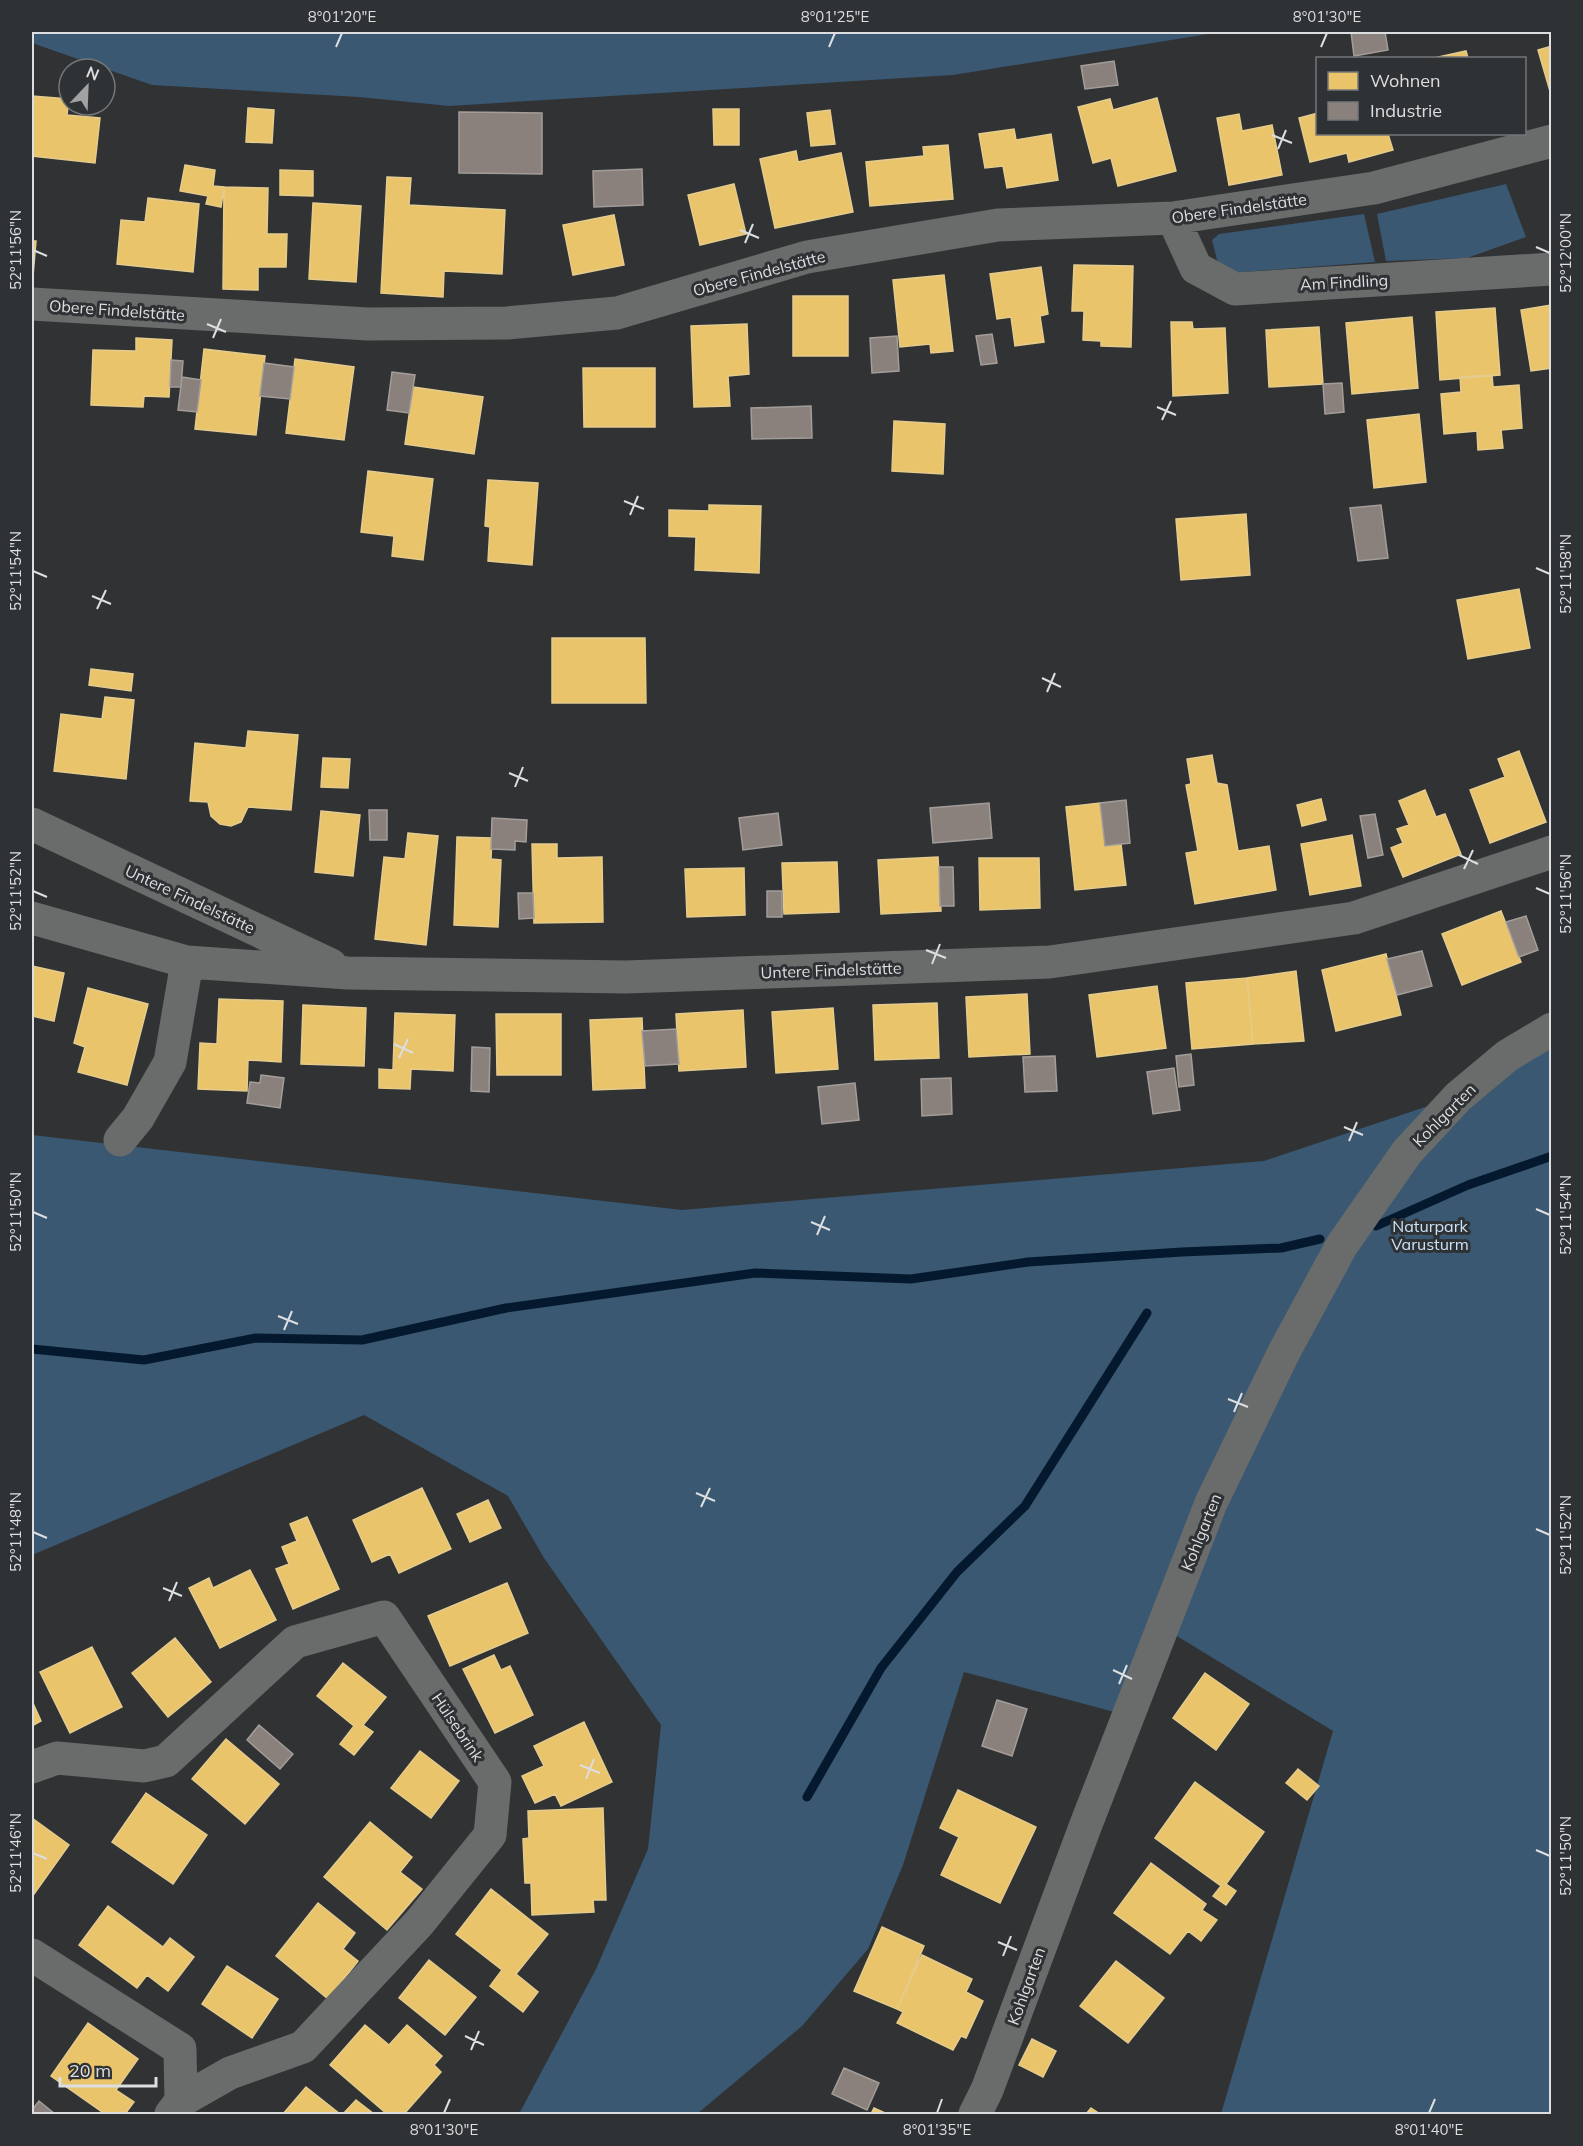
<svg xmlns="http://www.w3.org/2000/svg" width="1583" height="2146" font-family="Mulish,sans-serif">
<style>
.green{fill:#3a5871}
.homes{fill:#e9c46a;stroke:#e5cc8d;stroke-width:1.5}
.industry{fill:#8a817c;stroke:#a39d9a;stroke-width:1.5}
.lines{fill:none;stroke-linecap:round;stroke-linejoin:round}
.stream{stroke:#04192d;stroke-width:9}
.minor{stroke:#6a6b6b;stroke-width:33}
.ticks{fill:none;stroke:#dcdee0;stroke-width:2}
.labels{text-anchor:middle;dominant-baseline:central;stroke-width:6;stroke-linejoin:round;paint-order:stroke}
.street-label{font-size:16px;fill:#dcdee0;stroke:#2f3235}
.park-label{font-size:16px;fill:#cae3f8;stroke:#2f3235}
.neatline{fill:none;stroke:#dcdee0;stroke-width:2}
.ticks-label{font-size:15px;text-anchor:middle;fill:#dcdee0}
</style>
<rect width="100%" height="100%" fill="#303234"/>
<!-- green -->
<path class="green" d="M32,32h1189l-268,43 -504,31 -90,-9 -207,-12 -120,-42z
M1506,184l20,53 -59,21 -81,3 -9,-47z
M1364,214l11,48 -144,11 -14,-13 -5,-20 7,-6z
M1551,1046v1068h-330l112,-383 -166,-101 -45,84 -158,-42 -61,193 -35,84 -66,77 -105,88h-178l77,-145 52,-120 13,-124 -117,-167 -36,-62 -144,-81 -332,140v-420l650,75 582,-49 185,-62z"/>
<!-- homes -->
<path class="homes" d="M1552,46v52l-14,-48z
M1466,51l2,7h-34z
M32,96l37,3 -2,16 33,3 -5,45 -63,-7z
M1157,98l19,73 -58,15 -7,-28 -18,5 -15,-56 32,-8 3,11z
M248,108l26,2 -2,33 -26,-1z
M713,109h26v36h-25z
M830,110l5,34 -24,2 -4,-33z
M1318,113v21h70l5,16 -44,12 -2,-9 -37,9 -11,-44z
M1239,114l3,17 30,-6 10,50 -53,10 -12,-67z
M1014,129l2,11 35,-6 7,46 -51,8 -4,-22 -18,2 -6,-34z
M948,145l5,54 -83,7 -4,-44 58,-6 -1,-9z
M796,151l2,11 43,-9 12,59 -78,16 -15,-69z
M185,165l30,5 -2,16 11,1 -3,20 -15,-3 2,-8 -28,-5z
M280,170l33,1v25l-33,-1z
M387,177l24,1 -2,27 96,5 -3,64 -58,-3 -1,26 -62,-4z
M734,184l12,50 -46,11 -12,-50z
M224,187l44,1 -1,46h20l-1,33h-28v23l-35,-1z
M148,198l51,6 -6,68 -76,-8 4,-44 24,2z
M313,203l48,3 -5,76 -47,-3z
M614,215l10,50 -51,10 -10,-50z
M32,241h4l-4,47z
M1074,265l59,1 -2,81 -30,-1v-5l-18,-1 1,-29h-12z
M1041,267l7,47 -8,2 4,26 -29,4 -4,-29 -14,2 -7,-45z
M944,275l9,76 -22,2 -1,-9 -30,3 -7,-67z
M793,296h55v60h-55z
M1552,305v63l-21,3 -10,-61z
M1495,308l5,67 -60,5 -4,-68z
M1412,317l6,71 -66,6 -6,-71z
M1171,322h21l1,7 32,-1 3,65 -55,3z
M747,324l2,50 -21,2 2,30 -36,1 -3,-81z
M1319,327l4,57 -54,3 -3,-57z
M136,338l36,2 -3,57 -25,-1 -1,11 -52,-2 2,-55 43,1z
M204,349l61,7 -9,79 -61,-6z
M295,359l59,8 -10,73 -58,-7z
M583,368h72v59h-71z
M1492,375l1,12 26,-2 3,43 -21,2 2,18 -25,2 -1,-19 -33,3 -3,-40 20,-2 -1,-15z
M413,387l70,10 -9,57 -69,-10z
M1419,414l7,68 -52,6 -7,-68z
M894,421l51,3 -2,50 -51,-3z
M368,471l65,8 -10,81 -31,-4 2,-20 -33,-4z
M488,480l50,3 -6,82 -44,-4 2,-34 -5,-1z
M709,505l52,1 -2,67 -64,-3 1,-33 -27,-1v-26l40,1z
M1246,514l4,61 -69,5 -5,-61z
M1519,589l11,59 -62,11 -11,-59z
M552,638h93l1,65h-94z
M91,669l42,5 -2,17 -42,-6z
M105,697l29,3 -8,79 -72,-8 7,-57 41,5z
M248,731l50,4 -7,75 -43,-3 -7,15 -10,4 -11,-2 -9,-8 -3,-14 -18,-1 5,-58 51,5z
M1519,751l27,71 -56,21 -20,-53 35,-13 -7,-18z
M1212,755l5,28 10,2 11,66 31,-5 7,44 -81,14 -9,-51 12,-2 -12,-66 5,-1 -4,-25z
M323,758l27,1 -2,29 -27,-1z
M1425,790l11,27 9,-3 16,40 -58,23 -12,-29 12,-5 -6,-14 12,-4 -10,-24z
M1321,799l5,21 -24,6 -5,-21z
M1100,803l5,43 16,-2 5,41 -51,5 -9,-83z
M321,811l39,4 -7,61 -38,-4z
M408,833l30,3 -12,109 -51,-6 9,-82 21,2z
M1352,835l9,51 -51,9 -9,-51z
M457,837l35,1 -1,21 10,1 -3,67 -44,-2z
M532,844h25v14l45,-1 1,65 -69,1z
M938,857l3,54 -60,3 -3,-54z
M979,858h60l1,50 -60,2z
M837,862l2,50 -55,2 -2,-51z
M744,868l1,47 -58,2 -2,-48z
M1501,911l20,51 -59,23 -20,-51z
M1386,954l15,61 -65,16 -14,-61z
M32,966l32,7 -10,48 -22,-5z
M1296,971l8,70 -51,3 -6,-66z
M1247,978l6,66 -61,5 -6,-66z
M1157,986l9,62 -69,9 -8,-62z
M88,988l60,16 -21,81 -49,-13 7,-25 -11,-4z
M1027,994l3,60 -61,3 -3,-60z
M219,999l64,2 -2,61 -33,-2 -1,31 -49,-2 2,-46 17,1z
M937,1003l2,55 -64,2 -2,-55z
M303,1005l63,3 -2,58 -63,-2z
M833,1008l5,61 -62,4 -4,-61z
M743,1010l3,57 -67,4 -3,-57z
M395,1013l60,2 -2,56 -42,-2 -1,20 -31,-1v-19l14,1z
M496,1014h65v61h-64z
M642,1018l3,70 -52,2 -3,-70z
M422,1488l29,61 -52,24 -9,-19 -18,8 -19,-42z
M488,1500l13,28 -31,14 -13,-28z
M307,1517l32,72 -46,20 -17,-40 13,-5 -7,-17 15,-6 -7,-17z
M250,1570l26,50 -56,28 -31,-60 20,-10 4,10z
M507,1583l21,50 -78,33 -22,-50z
M175,1638l36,44 -43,35 -36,-44z
M92,1647l30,60 -52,26 -30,-61z
M494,1655l7,15 9,-4 23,49 -38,18 -32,-64z
M343,1663l43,34 -23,28 10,7 -19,23 -14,-11 14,-18 -37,-30z
M1205,1673l44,31 -33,46 -43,-32z
M32,1701l9,20 -9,5z
M584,1722l28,60 -51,24 -6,-12 -20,9 -13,-27 22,-10 -10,-20z
M226,1739l53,45 -34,40 -53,-45z
M420,1751l39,30 -28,37 -40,-30z
M1298,1769l21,17 -12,14 -21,-17z
M1195,1782l69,50 -38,52 10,7 -10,14 -13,-9 8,-10 -66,-48z
M958,1790l78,37 -36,76 -59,-28 18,-38 -19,-9z
M146,1793l61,42 -34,49 -61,-42z
M603,1808l3,92h-13l1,12 -62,3 -1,-32h-6l-2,-44 6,-1 -1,-27z
M32,1818l37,27 -37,52z
M370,1822l42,35 -12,15 22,17 -35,41 -63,-53z
M1151,1863l55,41 -4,6 15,10 -16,21 -13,-10 -18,23 -56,-41z
M491,1889l57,45 -32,40 22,18 -15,20 -33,-26 12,-16 -46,-36z
M318,1903l37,30 -12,16 15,12 -30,38 -52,-43z
M108,1906l55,41 7,-9 24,19 -26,34 -21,-16 -10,13 -58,-43z
M882,1927l42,19 -27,63 -43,-18z
M922,1955l50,24 -6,13 17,9 -17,37 -5,-2 -8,14 -56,-27 6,-11 -6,-3z
M429,1960l47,37 -31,38 -46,-37z
M1116,1961l48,37 -36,45 -48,-37z
M227,1966l51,33 -26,39 -50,-34z
M88,2023l50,36 -22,31 18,12 -9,12h-20l-54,-38z
M365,2025l24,20 18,-20 35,31 -8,9 7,7 -37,42h-17l-57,-49z
M1032,2039l24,12 -13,26 -24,-12z
M306,2087l34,27h-57z
M356,2100l18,14h-31z
M874,2108l13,6h-16z
M1091,2108l9,6h-14z"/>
<!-- industry -->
<path class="industry" d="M1351,32h34l3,18 -34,6z
M1114,61l4,24 -33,4 -4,-23z
M459,112l83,1v61l-83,-1z
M642,169l1,36 -49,2 -1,-36z
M992,334l5,29 -16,2 -5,-29z
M897,336l2,35 -27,2 -2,-35z
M171,360l12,1 -2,26h-11z
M264,363l30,4 -4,32 -30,-3z
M392,372l23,3 -6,38 -22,-3z
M182,377l19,3 -4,32 -19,-2z
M1342,383l2,29 -19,2 -2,-30z
M811,406l1,32 -60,1 -1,-31z
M1381,505l7,53 -30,3 -8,-53z
M1126,800l4,43 -25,3 -5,-43z
M989,803l3,35 -59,5 -3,-35z
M369,810h18v30h-17z
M778,813l4,32 -39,5 -4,-32z
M1375,814l8,41 -15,3 -8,-42z
M492,818l35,2 -1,22 -11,-1v9l-24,-1z
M939,867h14l1,39h-14z
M767,891h15v26h-15z
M518,893h15l1,25 -15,1z
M1526,916l12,34 -19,7 -13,-35z
M1422,951l10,35 -35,9 -10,-36z
M676,1029l3,35 -34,2 -3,-35z
M472,1047l18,1 -1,44 -18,-1z
M1191,1054l3,31 -15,2 -3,-31z
M1055,1056l2,35 -32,1 -2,-35z
M1174,1068l6,42 -27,4 -6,-42z
M261,1075l23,3 -4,30 -33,-5 3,-21 10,1z
M951,1078l1,36 -30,2 -1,-37z
M855,1083l4,37 -37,4 -4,-37z
M997,1700l30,9 -15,47 -30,-10z
M259,1725l34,29 -13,15 -33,-29z
M844,2068l35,15 -12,27 -35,-16z
M39,2101l16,13h-23v-4z"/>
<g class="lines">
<!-- stream -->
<path class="stream" d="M1376,1226l92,-41 84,-29
M32,1349l112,11 112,-22 106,2 144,-32 249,-35 156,6 117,-17 154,-10 99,-4 39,-9
M807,1797l74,-129 76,-96 68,-66 122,-193"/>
<!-- minor -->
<path class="minor" d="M1173,218l23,50 39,21 317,-20
M32,304l336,20 139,-1 110,-10 190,-56 191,-32 175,-7 201,-30 178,-47
M32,824l299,141
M32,918l155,44 161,11 278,4 424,-15 304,-44 198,-66
M120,1140l18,-22 32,-56 17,-100
M32,1767l25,-9 87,8 22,-5 129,-119 89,-25 111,165 -5,53 -71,88 -116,124 -73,26 -49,28 -10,13
M32,1955l148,94 1,52
M975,2114l12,-24 98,-263 126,-324 73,-151 58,-107 65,-93 51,-55 49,-41 45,-27"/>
</g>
<!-- ticks -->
<path class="ticks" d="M336,47l6,-14M829,47l6,-14M1321,47l6,-14M1272,135l20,8M1278,149l8,-19M740,230l19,8M745,243l8,-19M1536,247l14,6M33,250l14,6M207,324l19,8M213,338l8,-19M1157,407l19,8M1162,420l9,-19M624,501l20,8M630,515l8,-19M1536,568l14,6M33,571l14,6M92,596l19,8M97,609l9,-19M1042,678l19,9M1047,692l8,-19M509,773l19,8M515,787l8,-20M1459,855l19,9M1464,869l9,-19M1536,888l14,6M33,891l14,6M926,950l20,8M932,964l8,-20M394,1044l19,9M399,1058l9,-19M1344,1127l19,8M1349,1141l8,-19M1536,1209l14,6M33,1212l14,6M811,1222l19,8M817,1235l8,-19M278,1316l20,8M284,1330l8,-19M1228,1399l20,8M1234,1412l8,-19M696,1493l19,8M701,1507l9,-19M1536,1529l14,6M33,1532l14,6M163,1588l19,8M169,1601l8,-19M1113,1670l19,9M1119,1684l8,-19M580,1765l20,8M586,1779l8,-20M1536,1850l14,6M33,1853l14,6M998,1942l19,8M1003,1956l8,-20M465,2036l19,9M471,2050l8,-19M444,2113l6,-14M937,2113l5,-14M1429,2113l6,-14"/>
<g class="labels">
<!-- street labels -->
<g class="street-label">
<text transform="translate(1239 208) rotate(-8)">Obere Findelstätte</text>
<text transform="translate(759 273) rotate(-15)">Obere Findelstätte</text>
<text transform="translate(1344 282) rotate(-3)">Am Findling</text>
<text transform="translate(117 310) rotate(4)">Obere Findelstätte</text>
<text transform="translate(190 899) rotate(25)">Untere Findelstätte</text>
<text transform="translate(831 970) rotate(-2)">Untere Findelstätte</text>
<text transform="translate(1444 1115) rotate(-45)">Kohlgarten</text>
<text transform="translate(1201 1532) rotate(-68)">Kohlgarten</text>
<text transform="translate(458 1727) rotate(56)">Hülsebrink</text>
<text transform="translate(1026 1986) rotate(-70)">Kohlgarten</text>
</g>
<!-- park labels -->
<g class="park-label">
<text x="1430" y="1226">Naturpark<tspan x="1430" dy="18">Varusturm</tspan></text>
</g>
</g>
<!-- border -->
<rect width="1583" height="2146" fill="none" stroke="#2f3235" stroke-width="66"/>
<!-- legend -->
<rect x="1316" y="57" width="210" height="78" fill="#2f3235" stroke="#747779" stroke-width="1.5"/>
<rect x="1328" y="72" width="30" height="18" fill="#e9c46a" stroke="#747779" stroke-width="1.5"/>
<text x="1370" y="87" font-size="18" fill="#dcdee0">Wohnen</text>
<rect x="1328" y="102" width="30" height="18" fill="#8a817c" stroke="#747779" stroke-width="1.5"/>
<text x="1370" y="117" font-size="18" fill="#dcdee0">Industrie</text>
<!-- north arrow -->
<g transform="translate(87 87) rotate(23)"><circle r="28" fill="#2f3235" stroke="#747779" stroke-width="1.5"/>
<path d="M0-4.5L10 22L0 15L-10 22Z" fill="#a0a2a4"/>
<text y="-9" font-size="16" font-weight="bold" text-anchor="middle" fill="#dcdee0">N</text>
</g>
<!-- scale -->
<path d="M60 2077v9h96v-9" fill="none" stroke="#dcdee0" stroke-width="3"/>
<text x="69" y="2077" font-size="18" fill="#dcdee0" stroke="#2f3235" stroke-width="4.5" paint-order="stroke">20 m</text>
<rect x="33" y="33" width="1517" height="2080" class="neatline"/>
<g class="ticks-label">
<text x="342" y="22">8°01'20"E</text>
<text x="835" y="22">8°01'25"E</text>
<text x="1327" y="22">8°01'30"E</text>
<text transform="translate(16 250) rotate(-90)" y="5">52°11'56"N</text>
<text transform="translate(1566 253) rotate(-90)" y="5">52°12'00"N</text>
<text transform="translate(16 571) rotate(-90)" y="5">52°11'54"N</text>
<text transform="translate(1566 574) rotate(-90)" y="5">52°11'58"N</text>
<text transform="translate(16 891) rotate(-90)" y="5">52°11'52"N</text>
<text transform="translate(1566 894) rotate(-90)" y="5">52°11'56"N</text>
<text transform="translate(16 1212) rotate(-90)" y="5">52°11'50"N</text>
<text transform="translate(1566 1215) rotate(-90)" y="5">52°11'54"N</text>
<text transform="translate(16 1532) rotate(-90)" y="5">52°11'48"N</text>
<text transform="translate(1566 1535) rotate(-90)" y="5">52°11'52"N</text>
<text transform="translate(16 1853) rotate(-90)" y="5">52°11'46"N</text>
<text transform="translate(1566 1856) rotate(-90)" y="5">52°11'50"N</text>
<text x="444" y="2135">8°01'30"E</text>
<text x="937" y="2135">8°01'35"E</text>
<text x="1429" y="2135">8°01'40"E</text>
</g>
</svg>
